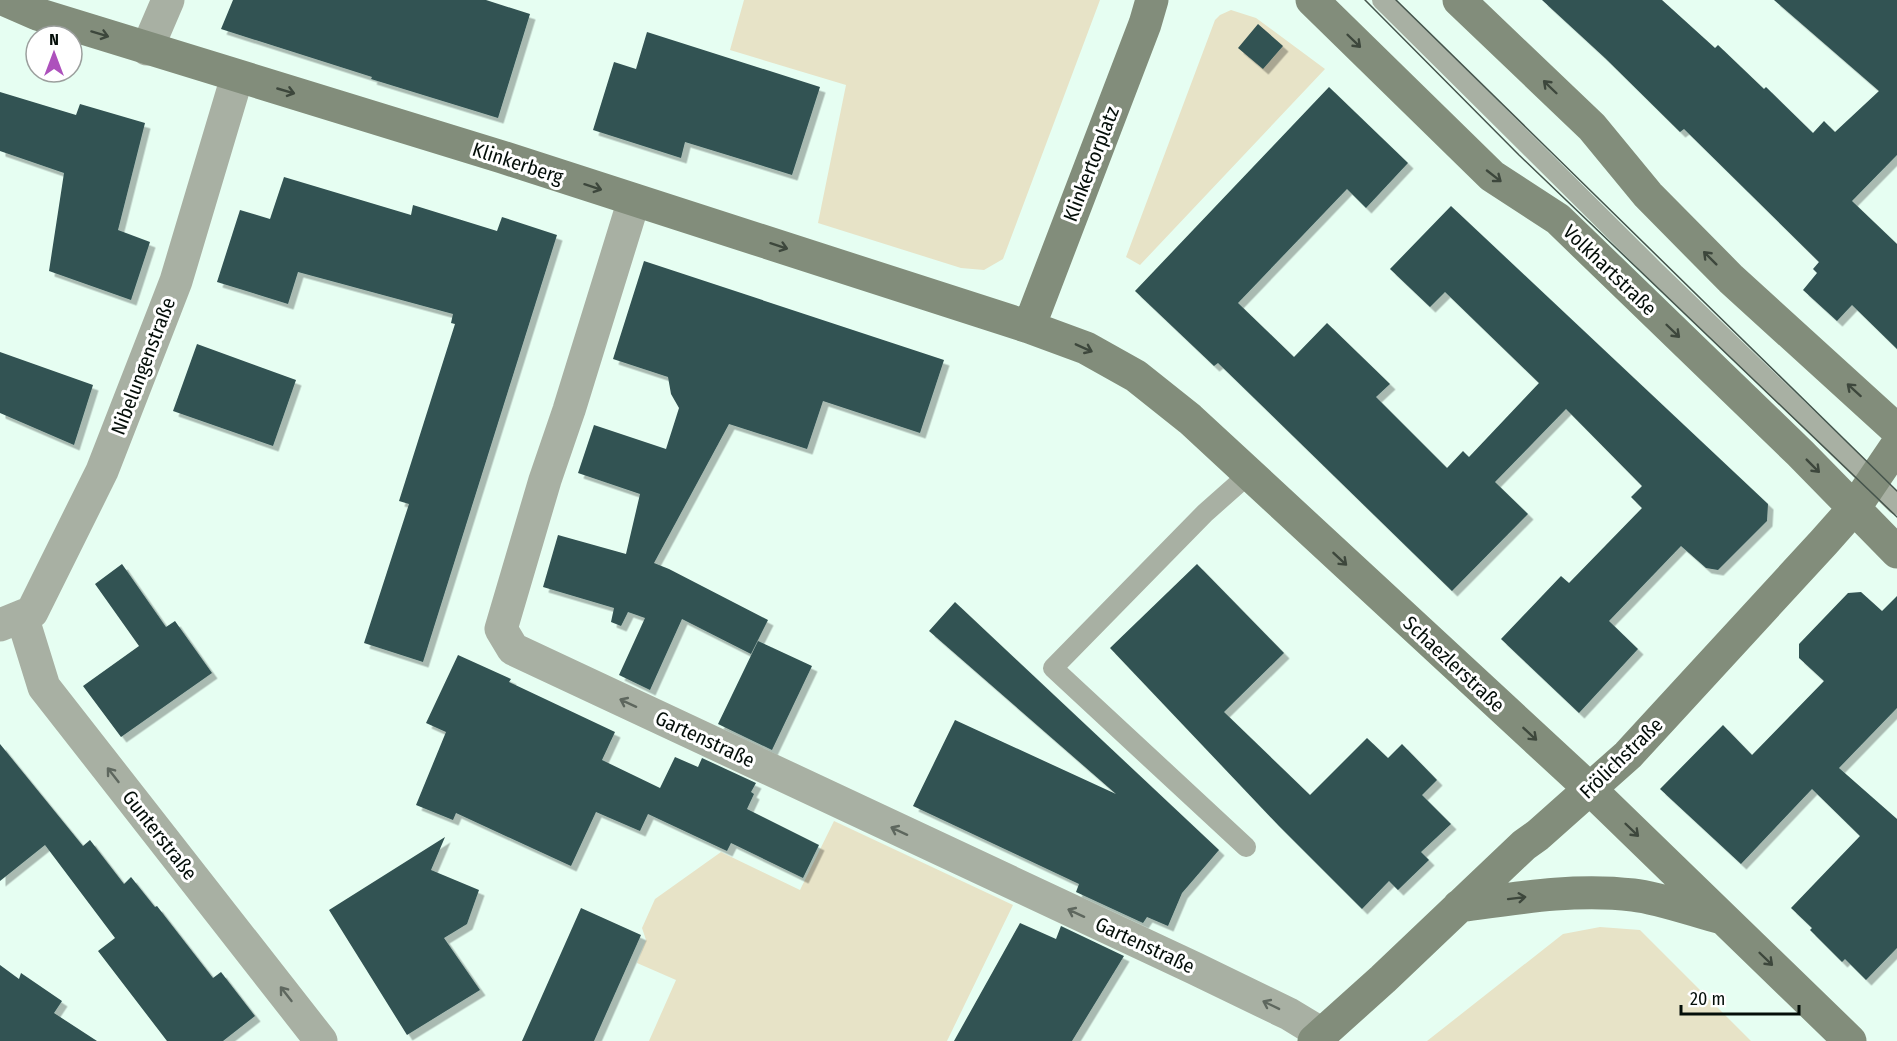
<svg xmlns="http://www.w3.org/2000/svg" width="1897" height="1041" font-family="'Fira Sans Condensed',sans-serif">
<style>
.green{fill:#e7e3c7}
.building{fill:#325252;filter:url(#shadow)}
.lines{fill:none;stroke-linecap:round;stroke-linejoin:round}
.lane{stroke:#a8b0a3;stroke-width:20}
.street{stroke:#a8b0a3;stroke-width:33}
.secondary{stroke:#828d7b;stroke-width:33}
.tram{stroke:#45544c;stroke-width:1.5}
.oneway{stroke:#3d473c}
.oneway2{stroke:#5e675e}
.labels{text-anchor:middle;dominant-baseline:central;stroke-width:6;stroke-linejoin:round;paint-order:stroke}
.street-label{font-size:20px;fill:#040e09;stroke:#fff}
</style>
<defs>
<filter id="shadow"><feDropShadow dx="5.5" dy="5.5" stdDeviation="0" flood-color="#0004"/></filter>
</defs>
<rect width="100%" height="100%" fill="#e6fef2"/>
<!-- green -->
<path class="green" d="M744,0h356l-97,259 -19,11 -23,-2 -143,-45 28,-138 -116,-35z
M1231,10l25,8 69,51 -185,196 -14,-8 89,-237 5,-5z
M834,821l179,84 -66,136h-298l27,-61 -39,-17 9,-23 -4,-12 13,-29 66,-47 79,38z
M1600,927l40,3 111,111h-324l136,-107z"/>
<!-- building -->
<path class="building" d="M233,0h253l44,14 -32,104 -127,-39 1,-2 -151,-48z
M1542,0h120l53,48 3,-3 46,44 2,-2 47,46 11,-12 11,11 44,-41 -105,-91h123v155l-45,46 45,43v105l-45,-44 -15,16 -34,-31 14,-17 -4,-4 6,-7 -135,-133 -4,3 -75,-74z
M1258,24l25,22 -20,23 -25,-21z
M647,32l173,55 -28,88 -107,-33 -4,16 -88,-28 21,-68 22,7z
M1329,87l79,76 -42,45 -19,-19 -109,114 56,54 33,-34 63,61 -14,13 71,71 16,-17 6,6 70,-74 -94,-91 -15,15 -40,-38 61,-63 317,298 -1,17 -49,49 -12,-2 -25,-22 -72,75 29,28 -59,64 -78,-74 60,-63 8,7 73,-75 -11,-11 11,-11 -76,-77 -71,73 33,32 -76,77 -234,-228 -4,3 -79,-75z
M0,92l76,23 4,-11 65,19 -27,107 32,12 -19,58 -82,-29 15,-98 -64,-22z
M284,177l127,38 2,-10 84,26 5,-14 55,18 -134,427 -59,-19 45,-139 -10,-3 56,-177 -4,-1 2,-9 -155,-42 -10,32 -71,-22 23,-72 30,9z
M644,261l300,99 -24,73 -97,-32 -16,48 -78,-25 -75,139 15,6 99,51 -17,34 -69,-35 -32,71 -31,-15 26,-57 -17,-6 -7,14 -10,-4 3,-14 -71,-21 15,-52 68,19 14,-60 -62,-21 16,-48 72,24 13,-41 -8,-14 -3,-17 -55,-18z
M197,344l99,36 -23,66 -100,-35z
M0,352l93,33 -19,60 -74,-32z
M122,564l44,63 9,-6 37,52 -91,64 -38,-51 56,-40 -44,-62z
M1197,564l87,89 -60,59 86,83 57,-57 21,20 14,-14 35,36 -15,15 29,29 -30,28 8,8 -31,30 -9,-9 -27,28 -83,-83 -169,-178z
M1861,592l21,19 15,-15v112l-58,60 58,51v129l-31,32 -21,-21 -3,3 -32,-32 2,-2 -21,-20 69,-72 -48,-47 -71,75 -81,-75 63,-64 29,30 72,-74 -25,-23v-14l49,-51z
M955,602l264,248 -37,43 -14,33 -21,-9 -4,6 -67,-31 3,-8 -166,-78 42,-86 161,74 -187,-163z
M758,641l54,25 -40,84 -54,-26z
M458,655l53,24 -2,3 106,50 -13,28 58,28 15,-31 23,10 4,-9 54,25 -5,9 3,2 -7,15 72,36 -16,33 -72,-35 -4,8 -79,-37 -8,17 -44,-19 -25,54 -115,-53 -3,7 -37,-15 30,-73 -20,-9z
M0,744l83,102 7,-6 34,44 7,-7 24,30 2,-1 56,72 8,-6 34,44 -32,25h-56l-69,-90 17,-13 -70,-93 -45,36z
M445,837l-14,33 48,20 -12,34 -23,14 36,52 -73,45 -78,-125z
M581,908l60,27 -47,106h-72z
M1020,923l36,16 5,-13 63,30 -52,85h-118z
M0,965l19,14 2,-6 41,28 -8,12 43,28h-97z"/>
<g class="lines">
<!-- lane -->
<path class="lane" d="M1382,0l273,271 242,234
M1246,847l-193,-179 152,-155 44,-39"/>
<!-- street -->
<path class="street" d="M147,49l21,-49
M634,200l-65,210 -24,70 -44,149 12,20 681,319 95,46 33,20
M22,616l22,71 277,354
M0,625l32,-13 70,-141 62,-159 12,-31 61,-204"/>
<!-- secondary -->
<path class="secondary" d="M5,0l32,14 465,143 527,170 57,21 50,28 54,43 400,370 260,252
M1312,0l180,176 66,43 242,234 97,99
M1459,0l133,127 56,68 83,84 166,151
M1029,327l116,-303 7,-24
M1459,906c58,-8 116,-18 174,-11 27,3 62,16 89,23
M1314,1041l69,-62 141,-134 14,-10 90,-80 196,-213 31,-35 42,-62"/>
<!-- tram -->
<path class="tram" d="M1365,0l154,155 378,362
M1396,0l501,491"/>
</g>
<!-- one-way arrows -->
<defs><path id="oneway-shaft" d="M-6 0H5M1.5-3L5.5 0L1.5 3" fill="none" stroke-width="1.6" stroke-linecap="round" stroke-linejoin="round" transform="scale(1.5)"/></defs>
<g class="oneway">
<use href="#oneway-shaft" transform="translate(100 34) rotate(17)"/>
<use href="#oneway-shaft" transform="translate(1354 41) rotate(44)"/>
<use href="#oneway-shaft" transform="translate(1550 87) rotate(-136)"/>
<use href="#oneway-shaft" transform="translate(286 91) rotate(16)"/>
<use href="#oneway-shaft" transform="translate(1494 176) rotate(38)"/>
<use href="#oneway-shaft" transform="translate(593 187) rotate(18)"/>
<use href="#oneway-shaft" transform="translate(779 246) rotate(18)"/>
<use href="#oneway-shaft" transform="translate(1710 258) rotate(-135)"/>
<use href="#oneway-shaft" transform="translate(1673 331) rotate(44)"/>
<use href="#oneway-shaft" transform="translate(1084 348) rotate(24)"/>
<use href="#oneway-shaft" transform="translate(1854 390) rotate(-138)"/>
<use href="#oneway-shaft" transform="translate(1813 466) rotate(45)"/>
<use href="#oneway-shaft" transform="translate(1340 559) rotate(43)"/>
<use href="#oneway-shaft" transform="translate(1530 734) rotate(43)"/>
<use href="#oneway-shaft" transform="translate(1632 830) rotate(44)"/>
<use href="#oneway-shaft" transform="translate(1517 898) rotate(-7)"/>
<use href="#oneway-shaft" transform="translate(1766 959) rotate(44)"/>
</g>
<g class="oneway2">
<use href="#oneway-shaft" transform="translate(628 703) rotate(-155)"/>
<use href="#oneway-shaft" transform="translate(113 775) rotate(-128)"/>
<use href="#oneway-shaft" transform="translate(899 831) rotate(-155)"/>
<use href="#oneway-shaft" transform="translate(1076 913) rotate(-155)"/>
<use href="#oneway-shaft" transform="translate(286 994) rotate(-128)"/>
<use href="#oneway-shaft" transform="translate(1271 1005) rotate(-154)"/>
</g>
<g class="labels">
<!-- street labels -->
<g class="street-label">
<text transform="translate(518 163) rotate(18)">Klinkerberg</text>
<text transform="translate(1091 164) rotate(-69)">Klinkertorplatz</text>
<text transform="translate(1610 270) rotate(44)">Volkhartstraße</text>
<text transform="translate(143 366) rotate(-69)">Nibelungenstraße</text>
<text transform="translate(1454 664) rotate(43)">Schaezlerstraße</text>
<text transform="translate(705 739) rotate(25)">Gartenstraße</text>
<text transform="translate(1621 758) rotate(-44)">Frölichstraße</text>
<text transform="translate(160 835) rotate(52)">Gunterstraße</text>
<text transform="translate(1145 945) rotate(25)">Gartenstraße</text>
</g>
</g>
<!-- north arrow -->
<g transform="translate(54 54)"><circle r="28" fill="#ffffff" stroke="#9b9f9d" stroke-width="1.5"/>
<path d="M0-4.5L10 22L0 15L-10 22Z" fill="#ad51bc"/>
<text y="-9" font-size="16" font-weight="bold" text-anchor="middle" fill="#040e09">N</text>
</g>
<!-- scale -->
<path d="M1681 1005v9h118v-9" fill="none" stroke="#040e09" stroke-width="3"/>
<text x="1690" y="1005" font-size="18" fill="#040e09" stroke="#ffffff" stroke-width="4.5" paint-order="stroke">20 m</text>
</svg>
